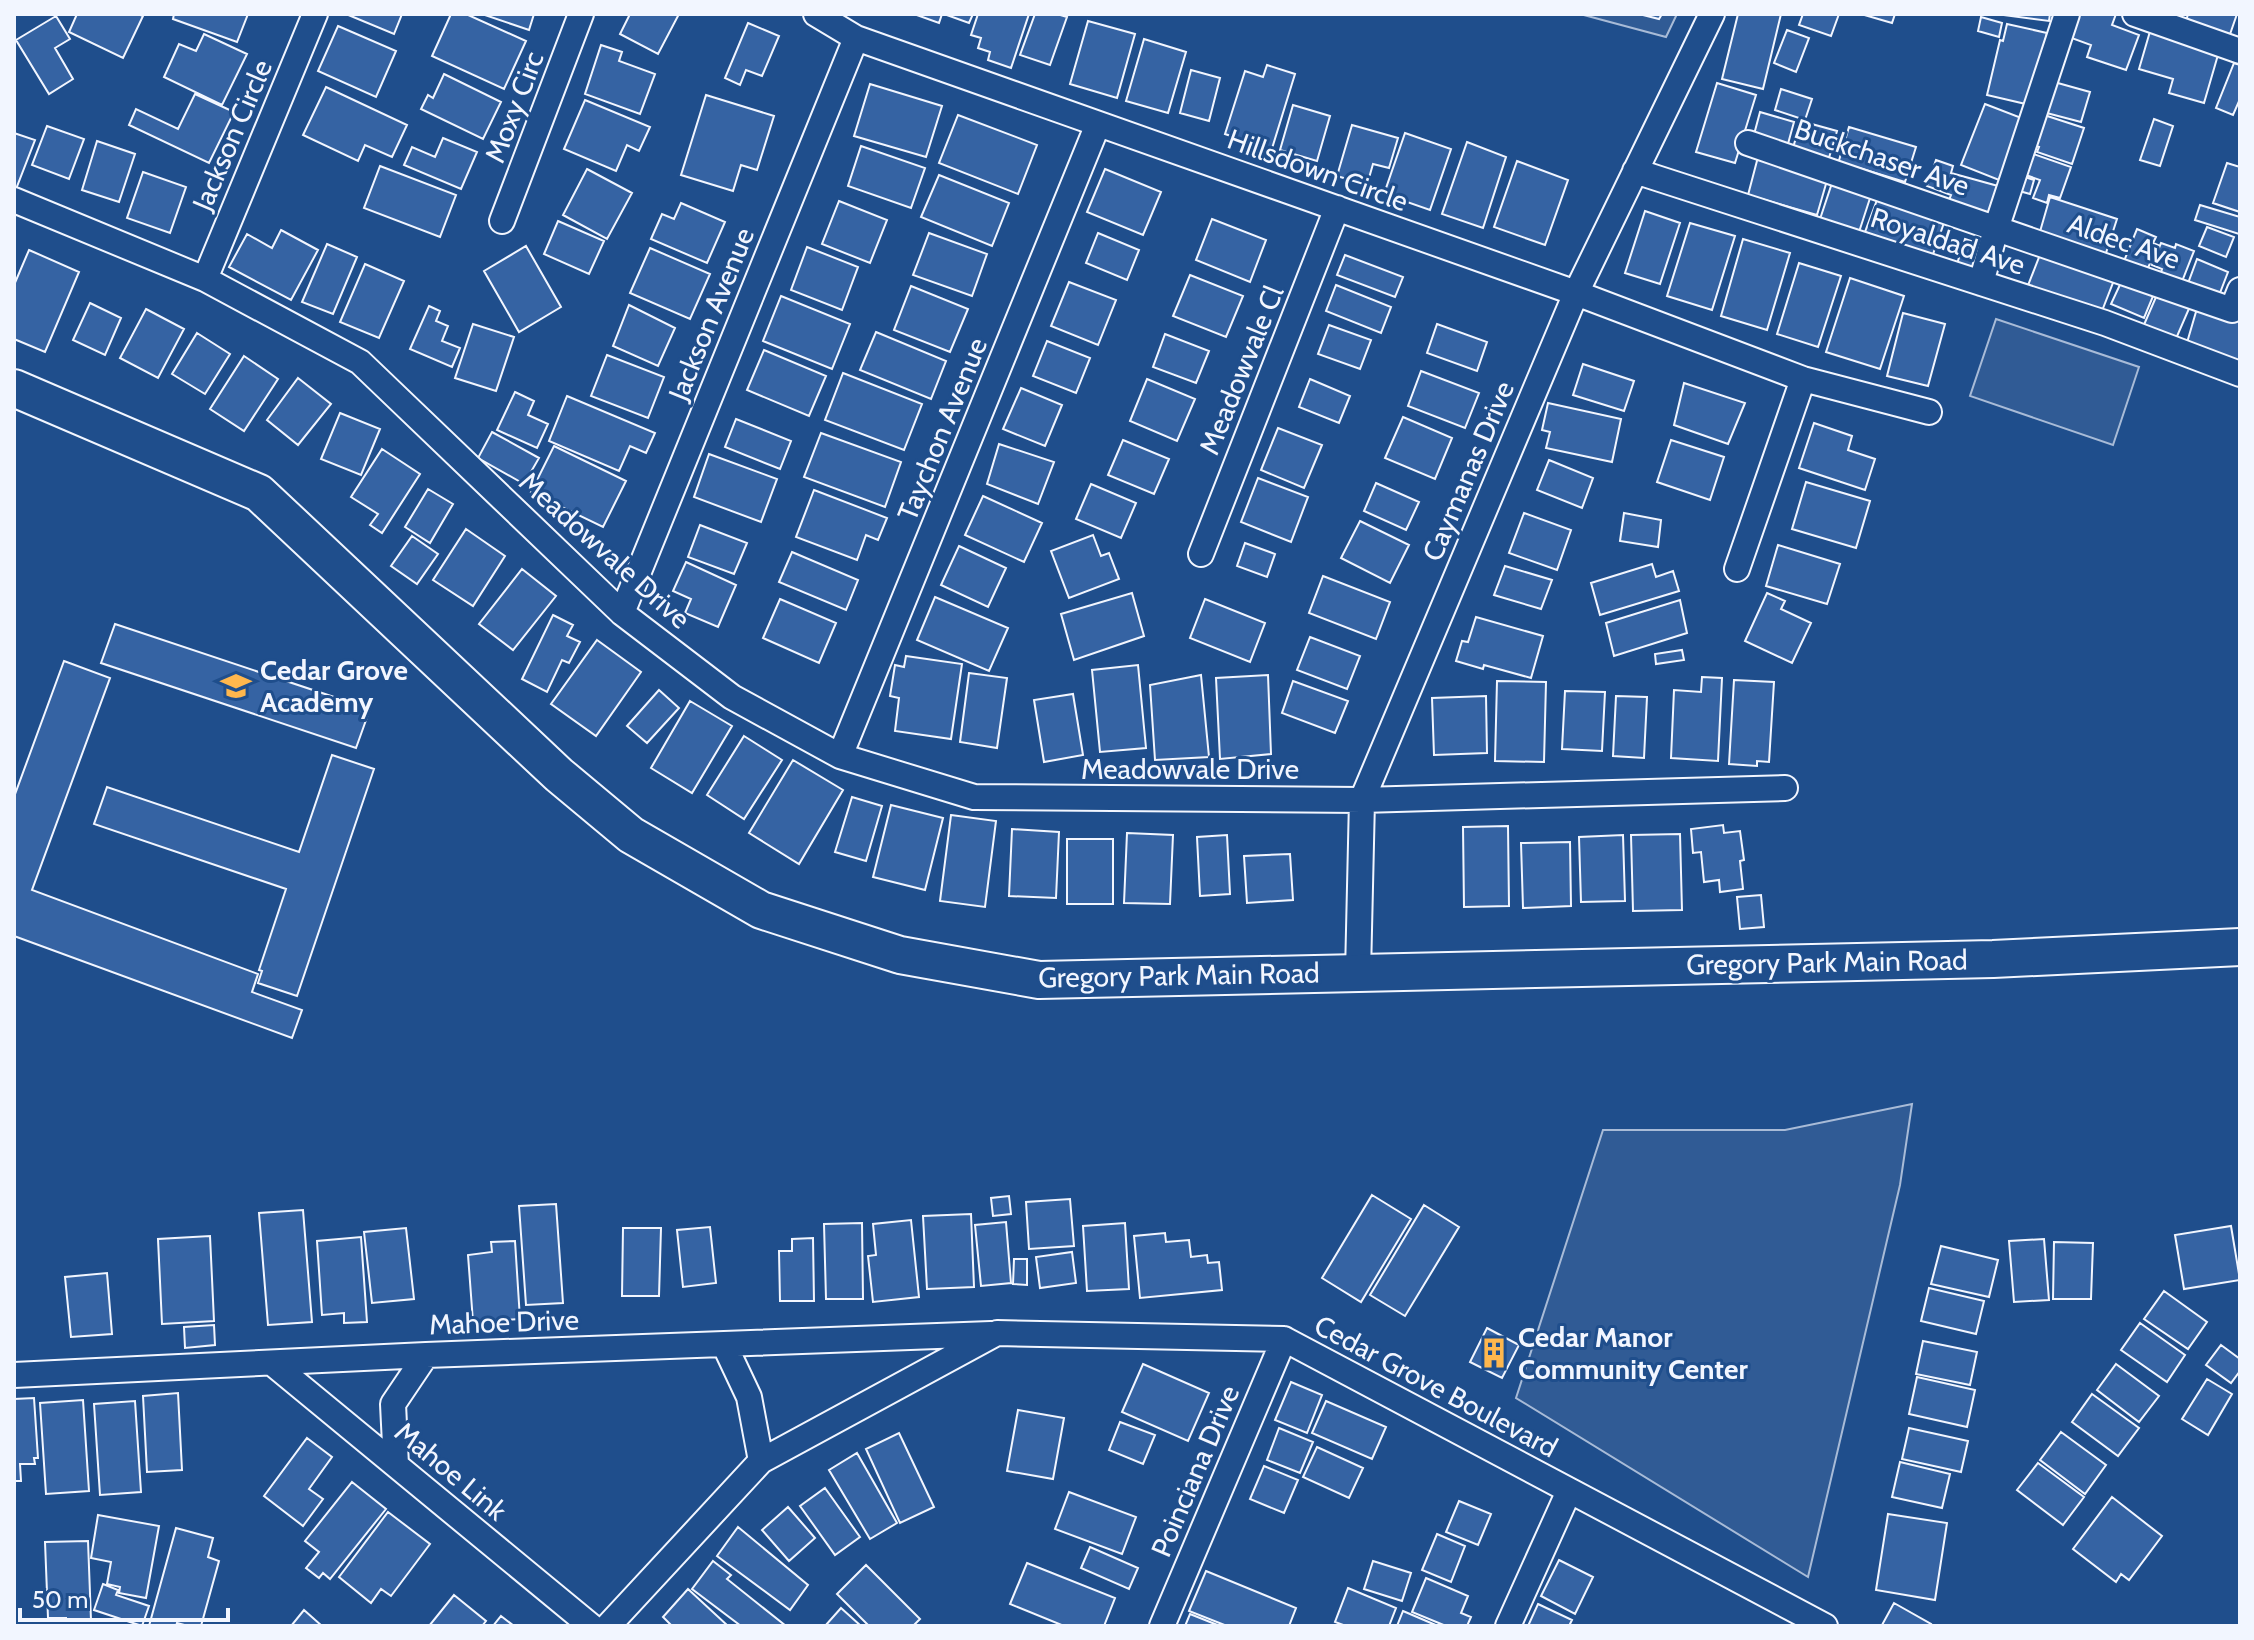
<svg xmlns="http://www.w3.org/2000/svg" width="2254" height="1640" font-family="Cabin,sans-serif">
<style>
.built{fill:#305b95;stroke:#a8bbd7;stroke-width:2}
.building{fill:#3563a3;stroke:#f2f6ff;stroke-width:2}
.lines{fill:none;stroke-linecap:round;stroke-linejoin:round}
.street-casing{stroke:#f2f6ff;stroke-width:28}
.secondary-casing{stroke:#f2f6ff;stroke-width:40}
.street{stroke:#1f4e8c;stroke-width:24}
.secondary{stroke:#1f4e8c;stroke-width:36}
.labels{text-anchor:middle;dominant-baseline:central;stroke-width:6;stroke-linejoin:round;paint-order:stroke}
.street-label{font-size:28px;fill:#f2f6ff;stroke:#1f4e8c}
.poi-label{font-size:28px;font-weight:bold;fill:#f2f6ff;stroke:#1f4e8c;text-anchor:start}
</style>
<rect width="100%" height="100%" fill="#1f4e8c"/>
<!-- built -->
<path class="built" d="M1580,14h97l-11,23z
M1996,319l143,48 -26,78 -143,-49z
M1912,1104l-12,81 -92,392 -292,-179 87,-268h182z"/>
<!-- building -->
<path class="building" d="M77,14h61l5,2 -20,42 -54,-26z
M174,14h74l-11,28 -64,-23z
M346,14h56l-8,20z
M451,14h15l60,27 -22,48 -72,-33z
M482,14h52l-5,16z
M630,14h49l-21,40 -38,-20z
M914,14h28l-3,9z
M944,14h29l-4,9z
M978,14h51l-18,54 -23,-8 2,-8 -12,-4 3,-10 -10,-3z
M1035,14h22l10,3 -17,48 -30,-10z
M1639,14h23l-3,5z
M1738,14h43l-18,75 -41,-10z
M1803,14h36l-8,22 -32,-11z
M1861,14h34l-3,9z
M1996,14h54l-1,7z
M2073,14h43l-4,11 27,10 -13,35 -39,-13 4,-12 -25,-9z
M2188,14h49l-9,26 -43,-15z
M56,16l14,23 -15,9 18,31 -24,15 -33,-54z
M1981,17l21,6 -3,14 -21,-6z
M1088,21l47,13 -18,64 -47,-14z
M748,23l31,13 -17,40 -16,-6 -6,15 -15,-7z
M2007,24l40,9 -17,72 -43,-10 13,-55 3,1z
M338,26l58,25 -20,46 -58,-26z
M2151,28l69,20 -16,55 -35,-10 4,-14 -34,-10z
M1787,30l22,8 -13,34 -22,-9z
M204,34l43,20 -25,51 -58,-28 15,-33 17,7z
M1144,39l42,13 -18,61 -42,-12z
M601,45l21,7 -3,9 36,13 -15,40 -55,-20z
M2234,63l6,2v34l-7,16 -17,-7z
M1267,65l28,9 -25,81 -20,-6 2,-6 -27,-9 20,-63 18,6z
M1191,70l29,8 -11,43 -29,-8z
M444,74l57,28 -18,37 -62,-30 7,-14 5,3z
M2047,80l43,12 -9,30 -42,-11z
M1717,83l39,12 -21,68 -39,-11z
M870,84l72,22 -16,51 -72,-21z
M326,87l81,38 -15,32 -27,-12 -7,16 -55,-26z
M1781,89l31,10 -7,21 -30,-10z
M195,94l39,18 -25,51 -80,-38 7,-16 42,20z
M706,95l68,21 -17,54 -16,-5 -8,26 -52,-16z
M585,100l65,27 -11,24 -12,-6 -11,26 -52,-22z
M1985,104l39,15 -25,61 -38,-15z
M1293,105l37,11 -13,45 -37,-11z
M1760,112l34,10 -8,29 -34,-9z
M2038,113l46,15 -12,36 -35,-12 2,-5 -11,-3z
M958,115l79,30 -19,49 -79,-31z
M2154,119l19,7 -13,40 -20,-6z
M1801,121l36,10 -9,30 -36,-10z
M1352,125l46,13 -9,30 -16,-4 -6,21 -30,-9z
M47,126l37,13 -15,40 -37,-14z
M1849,127l67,20 -11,35 -46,-14 -2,5 -20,-6z
M14,133l21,7 -19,49h-2z
M1405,133l46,16 -21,61 -46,-16z
M443,138l34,14 -16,37 -57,-24 8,-18 23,10z
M97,141l38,13 -16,48 -37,-12z
M1467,142l39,15 -23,71 -41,-14z
M861,146l64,22 -14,40 -63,-22z
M2025,151l46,16 -11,31 -11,-3 -2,8 -14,-5 7,-18 -23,-8z
M1758,157l70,20 -11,38 -69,-20z
M1936,160l17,6 -2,7 47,13 -11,33 -40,-14 4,-10 -24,-9z
M1517,161l51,19 -23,65 -51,-18z
M2227,163l13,4v45l-27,-9z
M380,166l76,29 -16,42 -76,-29z
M587,169l45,24 -25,46 -44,-24z
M1105,169l56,23 -18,43 -56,-23z
M143,172l43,15 -16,46 -43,-15z
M2016,174l18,6 -4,14 -18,-5z
M939,175l70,28 -17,43 -71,-29z
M1834,177l39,12 -14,43 -39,-13z
M1880,192l66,25 -14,40 -67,-25z
M2050,197l67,22 -12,37 -66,-21z
M839,201l48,19 -17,43 -48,-19z
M681,203l44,19 -18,41 -56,-24 11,-25 12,5z
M2200,205l40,12 -1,17 -44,-14z
M1645,211l35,12 -20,61 -35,-11z
M1212,219l54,21 -16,42 -54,-22z
M558,221l46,20 -15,33 -45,-20z
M1690,223l45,13 -23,74 -45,-14z
M2207,227l27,10 -8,20 -27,-11z
M2137,229l19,8 -3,6 5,2 -10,23 -4,-2 -3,7 -19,-7z
M281,230l37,20 -27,50 -62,-33 18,-33 25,14z
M929,233l58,21 -15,42 -59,-21z
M1098,233l41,17 -12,30 -41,-17z
M1743,239l47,14 -23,77 -46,-14z
M1965,239l18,6 -10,28 -17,-6z
M2161,243l14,5 1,-4 18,7 -13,33 -21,-8 2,-7 -10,-4z
M327,244l30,13 -24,57 -31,-12z
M526,246l35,61 -42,25 -35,-61z
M807,247l51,20 -16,43 -51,-20z
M2043,247l73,28 -16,41 -73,-28z
M650,248l60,26 -20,45 -60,-26z
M29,250l50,22 -34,80 -31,-13v-54z
M1345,255l58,22 -8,20 -58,-22z
M2197,259l31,13 -10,26 -31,-12z
M1799,263l42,13 -23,71 -41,-13z
M365,264l39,17 -25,57 -39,-16z
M1190,275l53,21 -17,41 -53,-21z
M2124,276l32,13 -12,29 -33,-14z
M1850,278l54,18 -24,73 -54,-17z
M1069,282l47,18 -18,45 -47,-19z
M1336,285l55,22 -10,26 -55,-22z
M911,286l57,23 -18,43 -56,-22z
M2159,290l32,14 -16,37 -32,-14z
M781,296l69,28 -18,45 -69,-28z
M90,303l31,15 -16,37 -32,-15z
M629,305l46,23 -17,38 -45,-20z
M2198,305l42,12v46l-54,-17z
M429,306l11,5 -4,10 12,5 -6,15 18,7 -8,19 -42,-18z
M146,309l38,20 -26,49 -38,-20z
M1903,313l42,11 -17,62 -41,-10z
M473,324l41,13 -18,54 -41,-13z
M1437,324l50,18 -10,29 -50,-18z
M1329,325l42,15 -11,29 -42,-15z
M876,332l70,29 -15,38 -71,-29z
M197,333l33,21 -25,40 -33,-20z
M1165,334l44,17 -13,32 -43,-16z
M1047,341l43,17 -14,35 -43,-17z
M764,350l62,26 -17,40 -62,-26z
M607,355l57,22 -16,41 -57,-22z
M244,356l34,23 -34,52 -34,-22z
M1583,364l51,17 -10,30 -51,-16z
M1421,371l58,22 -14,35 -57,-22z
M843,373l79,31 -18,46 -79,-30z
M298,378l33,26 -33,41 -31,-25z
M1147,379l48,20 -18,42 -47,-20z
M1310,379l40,17 -11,27 -40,-16z
M1684,383l61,20 -17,41 -54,-19z
M1021,388l41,17 -17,41 -42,-17z
M515,392l19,9 -6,14 20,9 -11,24 -40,-18z
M567,396l88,37 -9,20 -16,-7 -11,25 -70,-30z
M1548,403l73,16 -9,43 -66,-14 4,-16 -8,-2z
M340,413l40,16 -19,46 -40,-16z
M1403,417l49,21 -17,41 -50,-21z
M736,419l55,22 -11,28 -55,-22z
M1814,423l38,13 -4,14 27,9 -10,31 -66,-22z
M1278,428l44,17 -18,43 -43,-18z
M492,432l47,26 -15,26 -46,-26z
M821,433l80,29 -16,45 -81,-30z
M1123,440l46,19 -15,35 -46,-19z
M1671,440l53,17 -14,43 -53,-18z
M999,444l55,18 -16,42 -51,-20z
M554,446l72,35 -23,46 -72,-35z
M382,449l38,25 -38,59 -12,-8 8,-11 -27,-17z
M709,454l68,25 -16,43 -67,-25z
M1549,460l44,18 -11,30 -45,-18z
M1258,478l50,19 -17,45 -50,-20z
M1806,482l64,19 -14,47 -64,-19z
M1376,483l43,19 -13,28 -42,-19z
M1091,484l45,19 -15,35 -45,-19z
M428,489l25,15 -23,39 -25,-16z
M814,490l73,28 -9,22 -12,-5 -9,25 -61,-23z
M983,496l59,27 -18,39 -59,-27z
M1524,513l47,17 -14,40 -48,-17z
M1624,513l37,7 -3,27 -38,-6z
M1360,521l49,24 -19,38 -49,-25z
M700,525l47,18 -13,31 -46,-17z
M466,529l39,27 -32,50 -40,-26z
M1093,535l8,21 8,-3 10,26 -50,19 -18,-47z
M412,536l26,18 -21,30 -26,-18z
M1245,543l30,11 -8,23 -30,-11z
M1778,545l62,19 -13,40 -61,-18z
M959,546l47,22 -18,39 -47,-22z
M792,552l66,28 -12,30 -67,-28z
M686,562l50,23 -18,42 -33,-14 6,-14 -18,-8z
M1652,564l4,13 17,-6 6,20 -79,24 -9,-32z
M1505,566l47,14 -11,29 -47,-14z
M522,569l34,27 -43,54 -34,-26z
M1323,576l67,26 -14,37 -67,-26z
M1132,593l12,43 -70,24 -13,-46z
M1767,593l18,8 -4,8 30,14 -19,40 -47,-22z
M935,597l73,31 -19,43 -72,-31z
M780,599l56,24 -17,40 -56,-25z
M1205,599l60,24 -15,39 -60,-24z
M1680,600l7,33 -73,23 -8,-33z
M553,615l20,10 -6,11 13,6 -11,21 -7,-3 -15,32 -25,-13z
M1476,617l67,19 -12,42 -47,-13 -1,4 -27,-8 6,-20 6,1z
M115,624l255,85 -14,39 -255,-85z
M1310,637l50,19 -13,33 -50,-19z
M597,640l44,32 -45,64 -45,-32z
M1682,650l2,10 -28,4 -1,-10z
M906,656l56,8 -11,75 -56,-8 4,-33 -9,-2 5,-31 9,2z
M64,661l46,17 -78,212 226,84 -6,18 50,18 -10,28 -278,-102v-139z
M1138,665l8,83 -46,4 -8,-82z
M969,673l38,5 -10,70 -37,-6z
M1201,675l8,82 -54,3 -5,-75z
M1268,675l3,79 -51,5 -4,-81z
M1702,677l20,1 -4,83 -47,-3 3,-68 27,2z
M1734,680l40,2 -5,80 -12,-1v5l-28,-2z
M1293,681l55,20 -13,32 -53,-20z
M1497,681l49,1 -2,80 -49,-1z
M659,690l20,18 -32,35 -20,-17z
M1565,691l40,1 -3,59 -40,-2z
M1073,694l10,61 -39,7 -10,-62z
M1486,696l1,57 -53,2 -2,-57z
M1616,696l31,1 -3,61 -31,-2z
M690,701l42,25 -40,67 -41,-25z
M744,736l38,24 -38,59 -37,-24z
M332,755l42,14 -77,227 -39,-13 4,-12 -3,-1 27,-81 -192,-65 13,-37 192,65z
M793,760l50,30 -44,74 -50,-31z
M852,797l30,9 -16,55 -31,-9z
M891,805l52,13 -18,72 -52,-13z
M951,815l45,6 -11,86 -45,-6z
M1723,825l1,8 16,-2 4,29 -4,1 3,28 -23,3 -1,-12 -15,2 -3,-30 -8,1 -2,-24z
M1508,826l1,80 -45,1 -1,-80z
M1012,829l47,3 -3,66 -47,-2z
M1127,833l46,2 -3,69 -46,-1z
M1680,834l2,76 -49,1 -2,-76z
M1227,835l3,59 -30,2 -3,-59z
M1623,835l2,66 -44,1 -2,-65z
M1067,839h46v65h-46z
M1570,842l1,64 -48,2 -2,-65z
M1290,854l3,46 -46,3 -3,-47z
M1761,895l3,32 -24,2 -3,-32z
M1372,1195l39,24 -50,83 -39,-24z
M1009,1196l2,18 -18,2 -2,-18z
M1070,1199l4,47 -45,3 -3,-47z
M556,1204l7,99 -37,2 -7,-99z
M1424,1205l35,22 -54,89 -35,-21z
M303,1210l9,112 -44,3 -9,-112z
M971,1214l3,73 -47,2 -4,-73z
M911,1220l8,77 -46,5 -5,-46 8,-1 -3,-31z
M1006,1222l5,61 -30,3 -6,-61z
M862,1223l1,76h-37l-2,-75z
M1125,1223l4,66 -42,2 -4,-65z
M2231,1226l9,54 -56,9 -9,-54z
M710,1227l6,56 -33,4 -6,-57z
M406,1228l8,71 -42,4 -8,-71z
M623,1228h38l-2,68h-37z
M1165,1233l1,9 23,-2 2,17 16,-2 1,8 11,-1 3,28 -82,8 -6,-62z
M210,1236l4,85 -52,3 -4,-85z
M361,1237l6,85 -23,1v-10l-22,2 -5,-74z
M813,1238l1,63h-34l-1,-50h13v-12z
M2044,1239l5,61 -35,2 -5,-61z
M515,1241l5,78 -47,3 -5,-67 24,-3 -1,-10z
M2054,1242l39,1 -2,56h-38z
M1941,1246l57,14 -9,37 -58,-13z
M1072,1252l4,31 -36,5 -4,-31z
M1014,1259h13v26l-14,-1z
M107,1273l5,61 -41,3 -6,-60z
M1929,1288l55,13 -8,33 -55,-13z
M2164,1291l43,31 -19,27 -44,-30z
M2140,1323l45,32 -18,27 -46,-32z
M214,1325l1,20 -30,3 -1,-21z
M1487,1328l32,17 -17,33 -32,-16z
M1923,1341l54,11 -7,33 -54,-11z
M2221,1345l19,14v12l-9,12 -25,-18z
M1143,1364l66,29 -21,48 -66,-29z
M2116,1364l43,32 -20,26 -42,-32z
M1917,1377l58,13 -8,37 -58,-13z
M2207,1379l25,15 -24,41 -26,-16z
M1291,1382l31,13 -15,38 -32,-13z
M178,1393l4,77 -35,2 -4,-76z
M2092,1394l47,34 -21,28 -46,-34z
M34,1398l4,60h-4l1,6h-15l1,17h-7v-82z
M83,1400l6,91 -43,3 -6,-91z
M135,1401l6,91 -41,3 -6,-91z
M1326,1401l60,26 -14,32 -60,-26z
M1018,1410l46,8 -11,61 -46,-8z
M1120,1422l35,13 -12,29 -34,-14z
M1279,1428l34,14 -13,31 -33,-13z
M1909,1428l59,13 -7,31 -59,-13z
M2061,1432l45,33 -21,29 -45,-34z
M899,1433l35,74 -34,16 -34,-74z
M307,1438l25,19 -23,32 14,10 -20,27 -39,-30z
M1317,1447l46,21 -14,30 -46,-21z
M857,1453l40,70 -27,16 -41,-69z
M1900,1462l50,12 -8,34 -50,-11z
M2038,1463l46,34 -21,28 -46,-35z
M1264,1466l34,14 -14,33 -34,-14z
M352,1482l34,27 -56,70 -7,-6 -4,5 -13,-10 13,-16 -14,-11z
M825,1488l35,49 -25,18 -35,-49z
M1069,1492l67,25 -14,37 -67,-25z
M2112,1497l50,39 -33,44 -8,-6 -5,8 -43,-33z
M1459,1501l32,13 -13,31 -32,-13z
M788,1507l27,31 -26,23 -27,-31z
M388,1512l42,32 -39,52 -10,-7 -10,14 -32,-26z
M1888,1514l59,9 -12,77 -59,-10z
M98,1515l61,11 -13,72 -27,-5 1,-6 -13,-3 4,-22 -20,-4z
M738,1527l70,58 -18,25 -73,-54z
M176,1528l37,10 -5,19 11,4 -18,65h-13l-11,-3 -1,3h-27z
M1437,1534l28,12 -14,36 -29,-12z
M88,1541l3,79 -25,1v-3h-18l-3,-76z
M1090,1547l48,21 -9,21 -48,-21z
M1559,1560l34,17 -18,37 -34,-18z
M713,1561l18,14 -4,4 59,47h-45l-49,-37z
M1373,1561l38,12 -9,28 -38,-12z
M1027,1563l88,35 -11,28h-40l-54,-22z
M866,1565l54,54 -7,7h-44l-32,-32z
M1206,1571l90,37 -7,18h-62l-38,-15z
M1426,1578l42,18 -7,17 10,4 -4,9h-21l-34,-14z
M103,1584l15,6 -2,5 33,11 -7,20 -48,-16z
M1348,1588l48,20 -7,18h-43l-11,-4z
M688,1589l40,37h-56l-9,-9z
M454,1595l32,26 -4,5h-53z
M1894,1603l37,21 -1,2 -48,-1z
M1538,1604l34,16 -3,6h-41z
M841,1608l20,18h-36z
M304,1610l18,16h-31z
M1403,1611l35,15h-41z
M1190,1614l30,12h-35z
M501,1616l13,10h-21z"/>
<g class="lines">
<!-- street casing -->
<g class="street-casing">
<path id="street" d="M816,14l40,24 720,255 227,86 126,33
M2135,14l105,37
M1748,143l484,167 8,-20
M1635,171l470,152 135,51
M14,200l191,79 155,83 262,251 110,84 108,59 134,41 388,3 423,-12
M502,221l79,-207
M205,279l110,-265
M1981,283l15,-54 71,-215
M1201,554l136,-346
M1737,569l66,-190
M622,613l234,-575
M840,756l258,-632
M1358,973l4,-173 214,-507 136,-279
M724,1344l25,53 12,64
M272,1363l319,263
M14,1375l412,-20 565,-21
M396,1465l-3,-61 33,-49
M608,1626l153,-165 236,-128 287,6 541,287
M1162,1626l122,-287
M1508,1626l61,-135"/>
</g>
<!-- secondary casing -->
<g class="secondary-casing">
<path id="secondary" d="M14,388l245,105 300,282 72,60 130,75 139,45 139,25 954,-21 247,-12"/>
</g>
<!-- street -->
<use href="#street" class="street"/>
<!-- secondary -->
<use href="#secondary" class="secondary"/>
</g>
<!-- icons -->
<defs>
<g id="school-bare" transform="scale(2.4)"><path d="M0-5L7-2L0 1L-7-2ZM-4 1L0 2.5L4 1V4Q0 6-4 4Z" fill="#ffb74d" stroke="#1f4e8c" stroke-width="2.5" paint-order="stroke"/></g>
<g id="building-bare" transform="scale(2.4)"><path d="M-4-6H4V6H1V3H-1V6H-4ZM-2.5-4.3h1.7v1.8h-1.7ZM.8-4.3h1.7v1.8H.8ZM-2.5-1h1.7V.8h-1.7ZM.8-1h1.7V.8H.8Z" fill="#ffb74d" stroke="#1f4e8c" stroke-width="2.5" paint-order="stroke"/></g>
</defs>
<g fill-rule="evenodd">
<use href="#school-bare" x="236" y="686"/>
<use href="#building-bare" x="1494" y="1353"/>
</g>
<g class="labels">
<!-- street labels -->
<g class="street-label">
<text transform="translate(514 107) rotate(-69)">Moxy Circ</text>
<text transform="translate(232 135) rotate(-67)">Jackson Circle</text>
<text transform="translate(1882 157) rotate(19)">Buckchaser Ave</text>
<text transform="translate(1318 170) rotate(20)">Hillsdown Circle</text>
<text transform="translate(1948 241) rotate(18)">Royaldad Ave</text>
<text transform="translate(2124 241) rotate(19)">Aldec Ave</text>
<text transform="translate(711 314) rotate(-68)">Jackson Avenue</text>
<text transform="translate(1241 370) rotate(-68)">Meadowvale Cl</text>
<text transform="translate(942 429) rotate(-68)">Taychon Avenue</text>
<text transform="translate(1468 471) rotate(-67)">Caymanas Drive</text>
<text transform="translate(605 550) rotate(42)">Meadowvale Drive</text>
<text x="1190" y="769">Meadowvale Drive</text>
<text transform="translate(1827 962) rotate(-1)">Gregory Park Main Road</text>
<text transform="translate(1179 975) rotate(-1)">Gregory Park Main Road</text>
<text transform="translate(504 1322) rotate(-2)">Mahoe Drive</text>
<text transform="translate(1436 1386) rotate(28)">Cedar Grove Boulevard</text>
<text transform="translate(451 1471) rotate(40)">Mahoe Link</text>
<text transform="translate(1195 1471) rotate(-67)">Poinciana Drive</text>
</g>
<!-- poi labels -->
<g class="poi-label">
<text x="260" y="670">Cedar Grove<tspan x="260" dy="32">Academy</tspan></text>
<text x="1518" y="1337">Cedar Manor<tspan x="1518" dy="32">Community Center</tspan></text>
</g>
</g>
<!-- border -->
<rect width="2254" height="1640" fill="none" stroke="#f2f6ff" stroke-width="32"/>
<!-- scale -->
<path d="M20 1608v12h208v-12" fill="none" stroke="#f2f6ff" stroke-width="4"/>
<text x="32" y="1608" font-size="24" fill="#f2f6ff" stroke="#1f4e8c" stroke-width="6" paint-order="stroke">50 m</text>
</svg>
